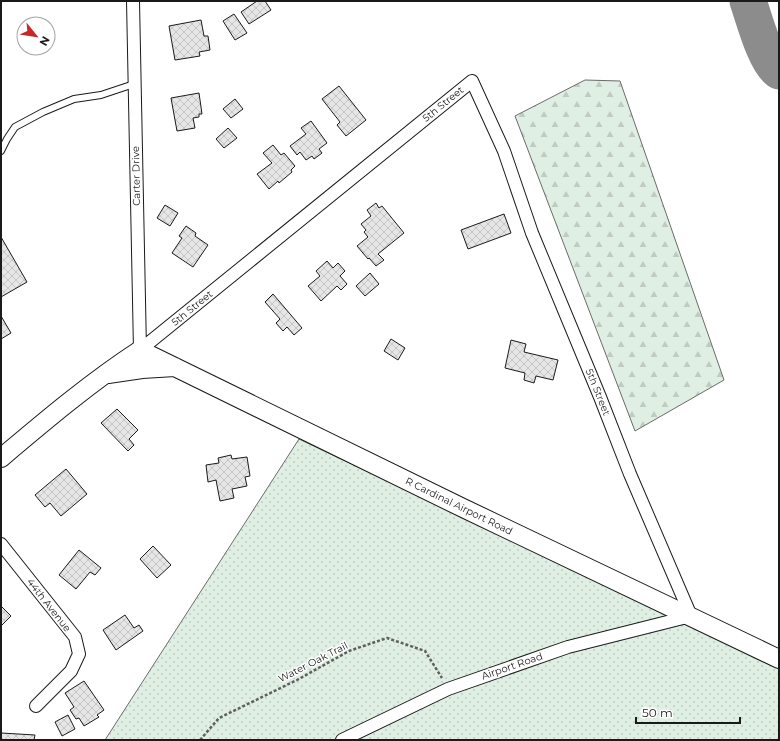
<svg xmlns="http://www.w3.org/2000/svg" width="780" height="741" font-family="Montserrat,sans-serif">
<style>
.forest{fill:url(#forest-firs);stroke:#6a6a6a}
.park{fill:url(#park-dots);stroke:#6a6a6a}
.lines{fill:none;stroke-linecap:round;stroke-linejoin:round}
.taxiway{stroke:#8c8c8c;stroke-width:37}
.building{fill:url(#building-cross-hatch);stroke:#1a1a1a}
.service-casing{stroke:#1a1a1a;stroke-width:8}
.minor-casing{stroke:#1a1a1a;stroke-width:14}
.secondary-casing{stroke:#1a1a1a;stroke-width:20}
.path{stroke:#5f5f5f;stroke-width:2.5;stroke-dasharray:3 2;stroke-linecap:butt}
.service{stroke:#fff;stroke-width:6}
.minor{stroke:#fff;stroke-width:12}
.secondary{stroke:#fff;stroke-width:18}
.labels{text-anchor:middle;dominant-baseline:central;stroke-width:3;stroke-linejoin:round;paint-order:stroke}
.street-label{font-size:10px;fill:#1a1a1a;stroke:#fff}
</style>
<defs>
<pattern id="forest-firs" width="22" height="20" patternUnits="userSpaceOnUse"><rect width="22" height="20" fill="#e0efe3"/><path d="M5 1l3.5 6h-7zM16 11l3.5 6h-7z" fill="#c0ccc2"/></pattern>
<pattern id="park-dots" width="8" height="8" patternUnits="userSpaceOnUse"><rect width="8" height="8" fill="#e0efe3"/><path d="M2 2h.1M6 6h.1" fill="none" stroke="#c0ccc2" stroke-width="1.8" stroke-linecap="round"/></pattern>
<pattern id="building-cross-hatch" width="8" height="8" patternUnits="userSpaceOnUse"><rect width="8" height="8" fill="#e6e6e6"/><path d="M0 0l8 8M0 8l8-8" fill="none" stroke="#c5c5c5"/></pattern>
</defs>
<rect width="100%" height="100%" fill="#fff"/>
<!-- forest -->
<path class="forest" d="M585,80l35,1 104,299 -89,51 -120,-315z"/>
<!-- park -->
<path class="park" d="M299,439l480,228v73h-674z"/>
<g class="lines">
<!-- taxiway -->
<path class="taxiway" d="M748,1c6,17 17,60 31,70"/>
</g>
<!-- building -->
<path class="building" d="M257,1h8l6,9 -22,14 -8,-12z
M234,14l13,19 -12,7 -12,-19z
M201,20l3,16h4l2,14 -11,2 1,4 -25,4 -6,-34z
M339,86l27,34 -20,16 -9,-11 3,-3 -18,-23z
M199,93l3,21h-3v3l-6,1 2,10 -18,3 -6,-33z
M235,99l8,10 -12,9 -8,-9z
M311,121l16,22 -8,6 3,4 -8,6 -2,-3 -6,4 -6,-8 -3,3 -7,-9 16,-12 -5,-6z
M228,128l9,10 -13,10 -8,-9z
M273,145l8,10 3,-2 11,13 -4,4 1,2 -13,11 -1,-2 -9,8 -12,-15 15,-11 -9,-10z
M376,203l3,5 3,-2 22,27 -26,21 6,6 -8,6 -7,-8 -1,1 -11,-13 11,-9 -4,-5 2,-2 -5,-6 10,-8 -4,-6z
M165,205l13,8 -8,13 -13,-8z
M504,214l7,19 -43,16 -7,-19z
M186,226l10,7 -1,3 13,9 -15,22 -21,-14 10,-15 -3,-2z
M1,237l26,45 -26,15z
M327,261l6,7 5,-5 7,8 -5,5 7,8 -6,6 -4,-4 -16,15 -13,-15 12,-10 -4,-5z
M370,273l9,11 -14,12 -9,-10z
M273,294l29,34 -8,7 -7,-8 -4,4 -7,-8 4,-4 -15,-17z
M1,316l10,17 -10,6z
M391,339l14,9 -7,12 -14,-9z
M511,340l15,4 -2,8 34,8 -5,20 -17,-4 -2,7 -10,-3 1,-7 -20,-5z
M117,409l21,21 -9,9 5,6 -6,6 -27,-28z
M231,455l1,4 15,-2 3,19 -5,1 2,9 -15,3 2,9 -14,3 -4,-21 -8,2 -2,-17 13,-2 -1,-5z
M66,469l21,25 -26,22 -11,-13 -5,4 -10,-12z
M153,546l18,19 -14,13 -17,-19z
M79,550l22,18 -6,7 -5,-3 -14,17 -17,-14z
M1,606l10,10 -10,10z
M125,615l9,13 5,-3 4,6 -27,19 -13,-20z
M84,681l20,29 -7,5 2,2 -15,9 -5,-8 -3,1 -6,-9 4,-3 -9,-14z
M68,715l7,14 -13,7 -7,-14z
M1,733l34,2 -1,5h-33z"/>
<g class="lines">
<!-- service casing -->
<g class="service-casing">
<path id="service" d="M1,151l6,-12 8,-12 28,-15 31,-13 27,-4 33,-11"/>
</g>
<!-- minor casing -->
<g class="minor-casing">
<path id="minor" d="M133,1l7,349
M140,350l332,-269 32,70 28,82 68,164 30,77 61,142 -123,31 -120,42 -106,51
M1,544l74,93 4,17 -8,17 -35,35"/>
</g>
<!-- secondary casing -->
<g class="secondary-casing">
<path id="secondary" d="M108,374l34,-5 33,-2
M1,458c45,-38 90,-76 139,-108l323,158 316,151"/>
</g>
<!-- path -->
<path class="path" d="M200,740l19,-22 78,-38 52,-29 38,-13 38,13 17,27"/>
<!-- service -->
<use href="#service" class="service"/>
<!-- minor -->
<use href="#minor" class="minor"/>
<!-- secondary -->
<use href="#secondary" class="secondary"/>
</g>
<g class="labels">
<!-- street labels -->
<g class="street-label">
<text transform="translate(443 104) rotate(-39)">5th Street</text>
<text transform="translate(136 176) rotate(-91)">Carter Drive</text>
<text transform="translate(192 308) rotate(-39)">5th Street</text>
<text transform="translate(598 392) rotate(68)">5th Street</text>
<text transform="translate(459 506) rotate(26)">R Cardinal Airport Road</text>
<text transform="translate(49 605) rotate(52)">44th Avenue</text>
<text transform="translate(313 662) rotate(-27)">Water Oak Trail</text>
<text transform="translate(512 666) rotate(-19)">Airport Road</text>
</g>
</g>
<!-- border -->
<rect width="780" height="741" fill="none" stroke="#1a1a1a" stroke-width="4"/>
<!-- north arrow -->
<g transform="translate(36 36) rotate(120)"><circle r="19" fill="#ffffff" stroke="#a3a3a3"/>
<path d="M0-3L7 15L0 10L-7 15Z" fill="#c62828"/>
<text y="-6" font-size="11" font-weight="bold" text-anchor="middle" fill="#1a1a1a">N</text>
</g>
<!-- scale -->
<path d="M636 717v6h104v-6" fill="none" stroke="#1a1a1a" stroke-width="2"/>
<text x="642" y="717" font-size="12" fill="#1a1a1a" stroke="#ffffff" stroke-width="3" paint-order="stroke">50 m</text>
</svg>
